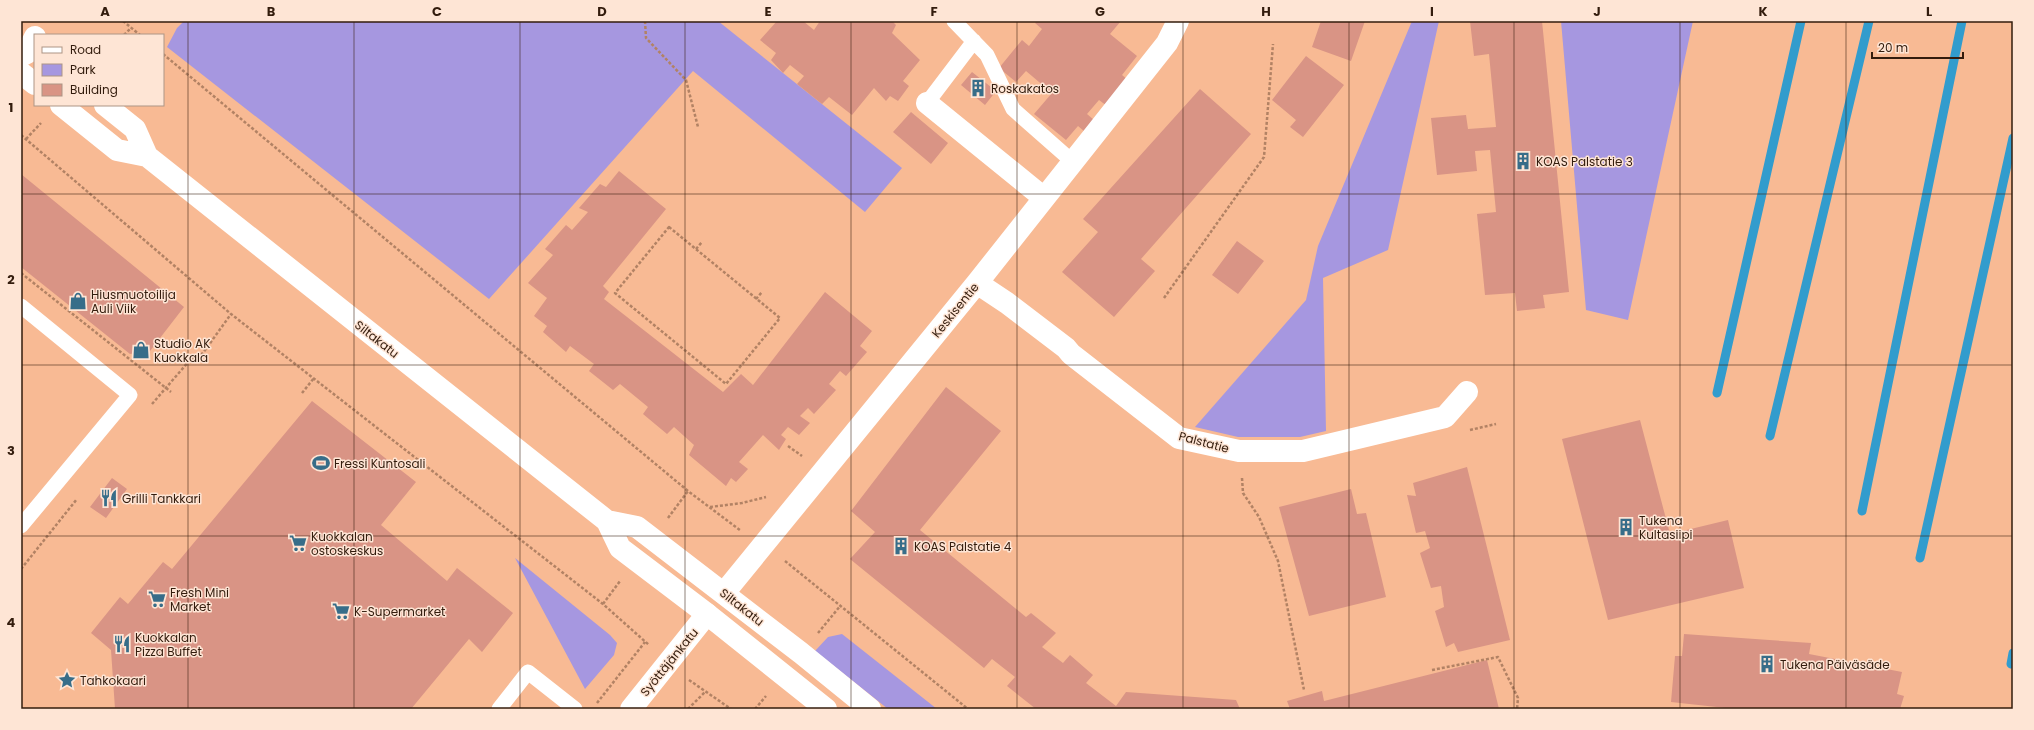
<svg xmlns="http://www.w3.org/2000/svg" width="2034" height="730" font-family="Poppins,sans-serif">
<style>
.green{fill:#a697e0}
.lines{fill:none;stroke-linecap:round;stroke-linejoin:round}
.stream{stroke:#329ccd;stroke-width:9}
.building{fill:#d99485}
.path{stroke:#b28264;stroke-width:2.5;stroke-dasharray:3 2;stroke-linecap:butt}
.lane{stroke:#fff;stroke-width:15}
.street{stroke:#fff;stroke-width:22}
.secondary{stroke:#fff;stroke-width:22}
.grid{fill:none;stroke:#331c0d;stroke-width:1;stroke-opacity:0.55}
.labels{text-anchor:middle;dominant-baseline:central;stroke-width:3;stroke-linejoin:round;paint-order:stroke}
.poi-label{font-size:12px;fill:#331c0d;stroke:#fee5d5;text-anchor:start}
.street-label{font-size:12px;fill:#331c0d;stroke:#fee5d5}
.neatline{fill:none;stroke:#331c0d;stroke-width:1.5}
.grid-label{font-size:13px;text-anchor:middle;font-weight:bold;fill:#331c0d}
</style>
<rect width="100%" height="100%" fill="#f8ba94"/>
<!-- green -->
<path class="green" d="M184,21h534l184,147 -37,44 -172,-141 -204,228 -322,-252 10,-19z
M1412,21h27l-51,229 -65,28 3,153 -26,6h-62l-43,-10 111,-127 12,-54z
M1561,21h132l-65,299 -42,-10z
M515,558l95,77 7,8 -3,12 -29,34z
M842,634l95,75h-49l-73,-58 13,-14z"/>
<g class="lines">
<!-- stream -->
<path class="stream" d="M1717,393l84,-372
M1770,436l99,-415
M1862,511l100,-490
M1920,558l93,-420
M2011,664l2,-11"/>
</g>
<!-- building -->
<path class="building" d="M777,21h26l11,9 6,-9h72l4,4 -4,8 28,27 -17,21 6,5 -11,15 -8,-5 -4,5 -12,-13 -22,27 -23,-18 -7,7 -25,-20 7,-8 -14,-11 -7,8 -12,-13 5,-7 -16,-13z
M1037,21h84l-11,13 27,22 -15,19 6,5 -21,26 -8,-6 -12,14 7,6 -9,12 -7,-6 -12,14 -32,-26 18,-21 -26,-22 -10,11 -17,-14 23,-28 7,6 13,-17 -7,-6z
M1321,21h44l-14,40 -39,-14z
M1470,21h72l27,271 -26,3 2,13 -28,3 -2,-18 -30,2 -8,-81 19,-2 -6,-62 -15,1 2,20 -40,4 -6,-57 35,-3 2,14 28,-2 -7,-73 -15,2z
M1306,56l38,29 -41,52 -13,-10 6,-7 -24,-20z
M972,72l24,19 -11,14 -24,-20z
M1200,89l51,45 -110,125 14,12 -41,46 -52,-45 36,-40 -15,-13z
M911,112l37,31 -17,21 -38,-32z
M619,171l47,38 -63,77 6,6 -5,7 119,93 18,-18 12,11 72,-93 47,39 -12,15 7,6 -21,24 -6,-5 -11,13 7,6 -22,24 -6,-6 -8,8 10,7 -11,12 -11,-8 -7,8 5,4 -7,11 -16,-15 -24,27 9,7 -12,13 -5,-4 -5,8 -37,-31 5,-10 -20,-18 -7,7 -24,-20 5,-7 -28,-23 -7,6 -24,-19 5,-7 -24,-18 -4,6 -23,-20 4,-6 -13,-10 13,-18 -19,-15 25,-28 -8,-6 21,-24 6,5 16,-18 -9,-4 21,-24 6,3z
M21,174l163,133 -34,44 -20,3 -109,-87z
M1237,241l27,20 -26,33 -26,-19z
M946,387l55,44 -81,99 106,87 5,-4 25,20 -14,14 21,16 7,-8 23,20 -7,8 30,23 10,-14 110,8 4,9h-204l-29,-23 8,-9 -23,-18 -8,9 -134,-109 25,-27 -24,-21z
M312,401l104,81 -35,43 66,56 10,-13 56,45 -31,39 -13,-13 -58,70h-296l-4,-59 -20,-17 29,-36 8,7 35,-42 9,7z
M1640,420l30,114 58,-14 16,68 -136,32 -46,-181z
M1467,467l43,173 -52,12 -4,-9 -8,4 -11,-36 9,-4 -3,-21 -10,2 -11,-35 10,-5 -5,-17 -9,2 -9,-38 9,1 -3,-13z
M112,478l15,11 -21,29 -16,-11z
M1351,489l6,25 9,-1 20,84 -77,19 -30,-109z
M1684,634l127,9 -2,11 93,18 -5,22 7,2 -4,13h-165l-64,-7 4,-46h7z
M1487,660l12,49h-209l-3,-8 35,-10 2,10z"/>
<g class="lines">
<!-- path -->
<path class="path" d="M123,21l17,14
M645,21l1,17 40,42 12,47
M124,35l7,-7
M163,54l525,437 53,40
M21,135l210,179 372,290 46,41
M26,139l15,-16
M669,227l111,91 -54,66 -111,-91z
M696,249l6,-7
M21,273l150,119
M1164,298l100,-141 9,-113
M756,299l6,-7
M302,393l12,-15
M152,404l38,-44 13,-7 28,-39
M1470,430l26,-6
M788,446l14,10
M1242,478l1,15 16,24 19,44 26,129
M710,507l32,-4 24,-6
M668,518l20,-27
M785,561l183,148
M21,569l56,-70
M603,604l17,-23
M818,633l23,-28
M1432,670l66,-13 20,41 -1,11
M689,680l42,29
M597,703l48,-61
M688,709l17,-17
M755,709l11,-13"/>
<!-- lane -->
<path class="lane" d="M954,21l33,34 26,54 60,53
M927,103l47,-62
M21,306l109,89 -109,131
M499,709l29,-37 47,37"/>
<!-- street -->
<path class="street" d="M927,103l117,95
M977,283l30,20 59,45 5,6 108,84 60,13h64l142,-34 22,-25
M724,593l253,-310 190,-240 11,-22
M631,709l76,-95"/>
<!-- secondary -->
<path class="secondary" d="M21,56l6,-3 8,-16
M21,73l14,11
M61,105l56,45 30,6
M105,105l30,24 12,27 460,365 13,27 87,66 119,95
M607,521l30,6 164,126 69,56"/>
</g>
<!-- grid -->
<path class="grid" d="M188,21v688M354,21v688M520,21v688M685,21v688M851,21v688M1017,21v688M1183,21v688M1349,21v688M1514,21v688M1680,21v688M1846,21v688M21,194h1992M21,365h1992M21,536h1992"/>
<!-- icons -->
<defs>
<g id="building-bare" transform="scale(1.38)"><path d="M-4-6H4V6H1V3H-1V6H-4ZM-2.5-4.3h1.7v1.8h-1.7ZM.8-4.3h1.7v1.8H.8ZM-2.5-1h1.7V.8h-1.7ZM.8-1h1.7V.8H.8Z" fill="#376d89" stroke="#fee5d5" stroke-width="2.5" paint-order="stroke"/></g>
<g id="shop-bare" transform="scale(1.38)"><path d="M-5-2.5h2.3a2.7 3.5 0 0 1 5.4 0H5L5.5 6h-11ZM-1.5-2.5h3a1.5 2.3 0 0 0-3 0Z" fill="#376d89" stroke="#fee5d5" stroke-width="2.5" paint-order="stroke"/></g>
<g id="stadium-bare" transform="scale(1.38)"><path d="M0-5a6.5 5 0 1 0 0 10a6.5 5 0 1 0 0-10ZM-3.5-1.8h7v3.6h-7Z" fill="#376d89" stroke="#fee5d5" stroke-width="2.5" paint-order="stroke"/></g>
<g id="restaurant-bare" transform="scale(1.38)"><path d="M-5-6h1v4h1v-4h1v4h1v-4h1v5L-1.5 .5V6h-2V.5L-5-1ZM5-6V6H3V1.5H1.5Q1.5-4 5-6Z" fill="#376d89" stroke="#fee5d5" stroke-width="2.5" paint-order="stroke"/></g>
<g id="supermarket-bare" transform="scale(1.38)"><path d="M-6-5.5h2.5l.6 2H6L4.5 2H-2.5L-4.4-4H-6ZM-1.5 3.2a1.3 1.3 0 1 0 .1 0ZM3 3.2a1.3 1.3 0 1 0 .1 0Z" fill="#376d89" stroke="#fee5d5" stroke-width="2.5" paint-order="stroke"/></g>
<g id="sight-bare" transform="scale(1.38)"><path d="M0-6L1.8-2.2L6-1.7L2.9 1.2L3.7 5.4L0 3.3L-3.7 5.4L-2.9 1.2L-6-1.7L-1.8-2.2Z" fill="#376d89" stroke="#fee5d5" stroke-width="2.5" paint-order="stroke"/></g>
</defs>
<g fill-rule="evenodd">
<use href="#building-bare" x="978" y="88"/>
<use href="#building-bare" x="1523" y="161"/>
<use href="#shop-bare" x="78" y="301"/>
<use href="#shop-bare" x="141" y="350"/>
<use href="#stadium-bare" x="321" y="463"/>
<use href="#restaurant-bare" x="109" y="498"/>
<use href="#building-bare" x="1626" y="527"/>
<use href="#supermarket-bare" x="298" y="543"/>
<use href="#building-bare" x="901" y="546"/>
<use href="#supermarket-bare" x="157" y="599"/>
<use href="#supermarket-bare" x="341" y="611"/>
<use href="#restaurant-bare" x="122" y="644"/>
<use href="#building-bare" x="1767" y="664"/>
<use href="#sight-bare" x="67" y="680"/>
</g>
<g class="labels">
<!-- poi labels -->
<g class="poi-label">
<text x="991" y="88">Roskakatos</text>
<text x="1536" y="161">KOAS Palstatie 3</text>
<text x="91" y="294">Hiusmuotoilija<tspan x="91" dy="14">Auli Viik</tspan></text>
<text x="154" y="343">Studio AK<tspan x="154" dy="14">Kuokkala</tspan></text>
<text x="334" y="463">Fressi Kuntosali</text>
<text x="122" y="498">Grilli Tankkari</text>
<text x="1639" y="520">Tukena<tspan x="1639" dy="14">Kultasiipi</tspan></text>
<text x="311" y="536">Kuokkalan<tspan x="311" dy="14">ostoskeskus</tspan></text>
<text x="914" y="546">KOAS Palstatie 4</text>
<text x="170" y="592">Fresh Mini<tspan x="170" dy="14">Market</tspan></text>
<text x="354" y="611">K-Supermarket</text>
<text x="135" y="637">Kuokkalan<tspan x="135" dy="14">Pizza Buffet</tspan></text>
<text x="1780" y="664">Tukena Päiväsäde</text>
<text x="80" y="680">Tahkokaari</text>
</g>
<!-- street labels -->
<g class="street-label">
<text transform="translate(955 310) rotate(-51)">Keskisentie</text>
<text transform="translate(377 339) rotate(38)">Siltakatu</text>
<text transform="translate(1204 442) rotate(15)">Palstatie</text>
<text transform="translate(742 607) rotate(38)">Siltakatu</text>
<text transform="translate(669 662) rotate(-51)">Syöttäjänkatu</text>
</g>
</g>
<!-- border -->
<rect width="2034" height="730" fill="none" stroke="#fee5d5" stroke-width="44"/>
<!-- legend -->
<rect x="34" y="34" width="130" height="72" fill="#fee5d5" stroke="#ad9585"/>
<rect x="42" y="47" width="20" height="6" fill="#ffffff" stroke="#ad9585"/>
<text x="70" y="54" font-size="12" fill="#331c0d">Road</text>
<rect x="42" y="64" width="20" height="12" fill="#a697e0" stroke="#ad9585"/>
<text x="70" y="74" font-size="12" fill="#331c0d">Park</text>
<rect x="42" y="84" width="20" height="12" fill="#d99485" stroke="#ad9585"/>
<text x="70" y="94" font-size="12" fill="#331c0d">Building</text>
<!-- scale -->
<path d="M1872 52v6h91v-6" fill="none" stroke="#331c0d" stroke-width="2"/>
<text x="1878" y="52" font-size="12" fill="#331c0d" stroke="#fee5d5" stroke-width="3" paint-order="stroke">20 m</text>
<rect x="22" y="22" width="1990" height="686" class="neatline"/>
<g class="grid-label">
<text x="105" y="16">A</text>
<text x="271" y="16">B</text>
<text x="437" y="16">C</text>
<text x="602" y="16">D</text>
<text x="768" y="16">E</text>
<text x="934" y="16">F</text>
<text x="1100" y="16">G</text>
<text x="1266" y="16">H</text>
<text x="1432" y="16">I</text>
<text x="1597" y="16">J</text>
<text x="1763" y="16">K</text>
<text x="1929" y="16">L</text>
<text x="11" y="112">1</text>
<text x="11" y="284">2</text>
<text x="11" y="455">3</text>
<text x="11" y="627">4</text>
</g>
</svg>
